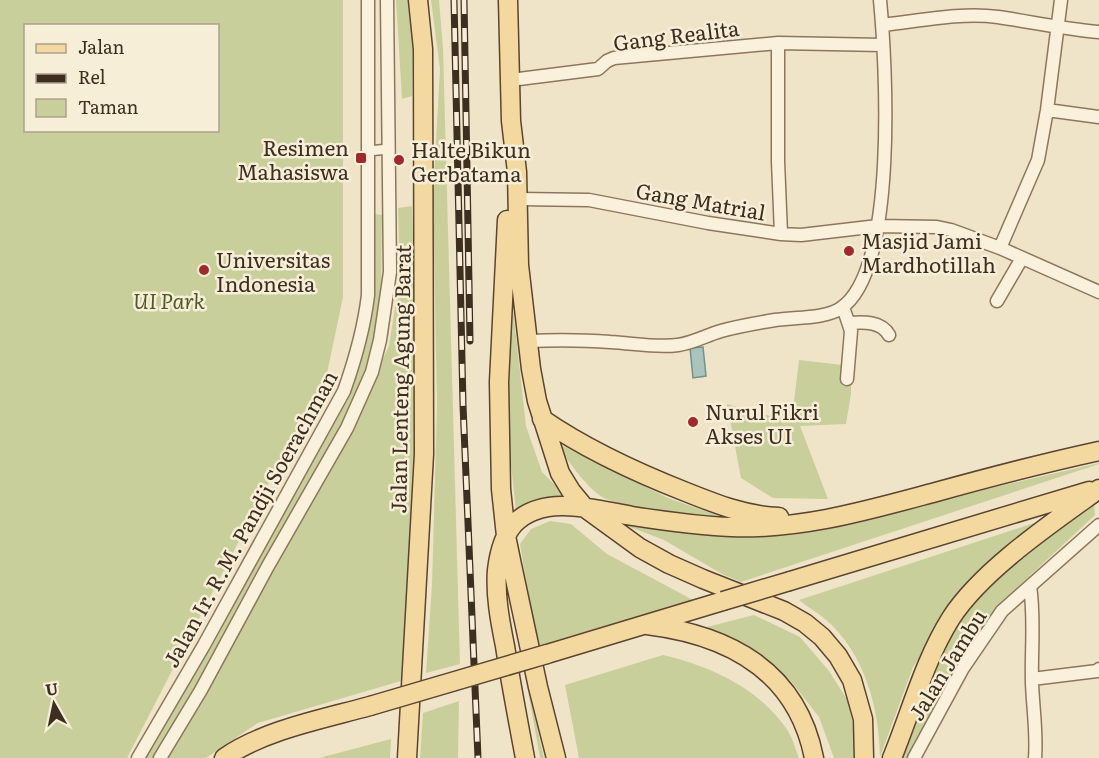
<svg xmlns="http://www.w3.org/2000/svg" width="1099" height="758" font-family="Literata,serif">
<style>
.green{fill:#c9cf9b;fill-rule:evenodd}
.water{fill:#a9c4bc;stroke:#6f938a;stroke-width:1.5}
.lines{fill:none;stroke-linecap:round;stroke-linejoin:round}
.pedestrian-casing{stroke:#8d765c;stroke-width:12}
.minor-casing{stroke:#8d765c;stroke-width:15}
.primary-casing{stroke:#5b4430;stroke-width:21}
.pedestrian{stroke:#faf1dc;stroke-width:9}
.minor{stroke:#faf1dc;stroke-width:12}
.primary{stroke:#f3d9a0;stroke-width:18}
.rail-casing{stroke:#3d2e20;stroke-width:7}
.rail{stroke:#f7eed8;stroke-width:4.5;stroke-dasharray:14;stroke-linecap:butt}
.primary-bridge-casing{stroke:#5b4430;stroke-width:21;stroke-linecap:butt}
.primary-bridge{stroke:#f3d9a0;stroke-width:18}
.poi-dot{fill:#9e2a2b;stroke:#f7eed8;stroke-width:2}
.labels{text-anchor:middle;dominant-baseline:central;stroke-width:5;stroke-linejoin:round;paint-order:stroke}
.street-label{font-size:21px;fill:#3d2e20;stroke:#f7eed8}
.poi-label{font-size:21px;fill:#3d2e20;stroke:#f7eed8;text-anchor:start}
.park-label{font-size:21px;font-style:italic;fill:#4d5a26;stroke:#f7eed8}
</style>
<rect width="100%" height="100%" fill="#f0e4c8"/>
<!-- green -->
<path class="green" d="M0,0h343v297l-17,81 -53,97 -146,283h-127zM26,26h192v104h-192z
M396,0h13l4,32 -1,64 -10,3z
M431,0h8l4,48 17,616 -34,9 6,-88 5,-180 -4,-210 7,-126z
M412,206l3,127 6,78 -10,267 -153,45 -52,35h-44l184,-324 43,-88 11,-71 -2,-67z
M375,214l7,1 -1,85 -12,63 -12,33 -157,285 -46,77h-10l42,-69 155,-280c32,-66 34,-122 34,-195z
M509,273l17,153 16,46 28,28c-20,0 -36,0 -54,11l-8,-75z
M799,360l52,6v28l-5,30 -46,2 28,73 -55,-1 -32,-20 -14,-74 43,12 24,-15z
M555,442l113,56 63,22c-25,-3 -116,-12 -132,-25 -18,-14 -31,-35 -44,-53z
M1099,463v1l-358,118 -19,-8 -58,-34 -42,-16 129,14 50,-6z
M1094,502l1,13 -88,82 -37,48 -61,113h-10l38,-93 21,-42 36,-45z
M550,521l21,3 36,30 86,46 -156,46 -17,-102 11,-15z
M1037,522l-31,25 -45,47 -48,73 -33,90c-1,-49 -15,-104 -55,-138 -8,-7 -18,-12 -26,-19z
M511,584l29,157 4,17h-4l-27,-150z
M754,615l46,22 29,34 19,30 9,44 -3,13h-20l-15,-41 -29,-37 -33,-26 -54,-26z
M663,655c47,11 94,32 123,73 6,8 9,20 13,30h-220l-14,-73z
M459,701l-1,57h-38l3,-45z
M391,739l-1,19h-71z"/>
<!-- water -->
<path class="water" d="M703,347l3,29 -13,2 -3,-30z"/>
<g class="lines">
<!-- pedestrian casing -->
<g class="pedestrian-casing">
<path id="pedestrian" d="M368,151l21,-2"/>
</g>
<!-- minor casing -->
<g class="minor-casing">
<path id="minor" d="M882,25c38,-4 78,-13 116,-8 34,5 66,12 101,15
M778,43v118l3,73
M511,80l87,-11 9,-8 7,-3 164,-15 105,2
M1047,110l52,7
M518,199l71,1 119,23 73,11 20,1 77,-9 59,1 14,3 49,18 99,44
M1000,248l38,-88 9,-50 14,-110
M997,301l25,-43
M843,307l8,24 -4,48
M849,323c15,-1 32,-2 40,12
M528,341c28,-1 55,-1 82,1 22,1 46,6 68,3 15,-2 29,-10 43,-14 18,-5 36,-8 54,-11 19,-3 51,-1 66,-12 57,-38 45,-245 39,-308
M1030,586c5,32 1,65 2,97 1,26 5,50 3,75
M1032,679l65,-8 2,-2
M138,758l66,-113 140,-254c11,-31 20,-62 24,-96v-295
M160,758l41,-68 67,-124 79,-138 25,-56 8,-32 10,-68 -3,-272
M914,758l49,-90 39,-57 97,-86"/>
</g>
<!-- primary casing -->
<g class="primary-casing">
<path id="primary" d="M508,0l3,121 6,51 2,93 12,104 6,32 23,72 11,18 14,17 55,40 29,16 34,15 81,32 21,12 17,14 16,19 14,24 11,39 1,39
M507,220l-8,162 2,107 5,47 6,29 26,122 18,71
M542,419c45,31 93,53 144,73 30,12 60,24 93,25
M790,581l299,-90
M647,625c82,10 150,46 167,133
M547,654l176,-53
M224,758c40,-28 99,-39 146,-52
M407,758l17,-304 -1,-405 -5,-49
M525,758c-7,-37 -14,-74 -20,-112 -5,-25 -10,-51 -8,-76 2,-17 6,-34 17,-46 29,-31 83,-14 118,-8 32,5 66,10 99,11 70,3 138,-17 205,-35 54,-15 108,-29 163,-41
M892,758c19,-46 32,-97 59,-140 31,-48 101,-95 148,-129"/>
</g>
<!-- pedestrian -->
<use href="#pedestrian" class="pedestrian"/>
<!-- minor -->
<use href="#minor" class="minor"/>
<!-- primary -->
<use href="#primary" class="primary"/>
<!-- rail casing -->
<g class="rail-casing">
<path id="rail" d="M454,0l9,405 15,353
M464,0l6,341"/>
</g>
<!-- rail -->
<use href="#rail" class="rail"/>
<!-- primary-bridge casing -->
<g class="primary-bridge-casing">
<path id="primary-bridge" d="M723,601l67,-20
M370,706l177,-52"/>
</g>
<!-- primary-bridge -->
<use href="#primary-bridge" class="primary-bridge"/>
</g>
<!-- markers -->
<g class="poi-dot">
<rect x="355" y="152" width="12" height="12" rx="3"/>
<circle cx="399" cy="160" r="6"/>
<circle cx="849" cy="251" r="6"/>
<circle cx="204" cy="270" r="6"/>
<circle cx="693" cy="422" r="6"/>
</g>
<g class="labels">
<!-- street labels -->
<g class="street-label">
<text transform="translate(676 34) rotate(-7)">Gang Realita</text>
<text transform="translate(701 200) rotate(10)">Gang Matrial</text>
<text transform="translate(399 379) rotate(-89)">Jalan Lenteng Agung Barat</text>
<text transform="translate(249 518) rotate(-61)">Jalan Ir. R.M. Pandji Soerachman</text>
<text transform="translate(946 664) rotate(-58)">Jalan Jambu</text>
</g>
<!-- poi labels -->
<g class="poi-label">
<text x="349" y="146" text-anchor="end">Resimen<tspan x="349" dy="24">Mahasiswa</tspan></text>
<text x="411" y="148">Halte Bikun<tspan x="411" dy="24">Gerbatama</tspan></text>
<text x="861" y="239">Masjid Jami<tspan x="861" dy="24">Mardhotillah</tspan></text>
<text x="216" y="258">Universitas<tspan x="216" dy="24">Indonesia</tspan></text>
<text x="705" y="410">Nurul Fikri<tspan x="705" dy="24">Akses UI</tspan></text>
</g>
<!-- park labels -->
<g class="park-label">
<text x="169" y="299">UI Park</text>
</g>
</g>
<!-- legend -->
<rect x="24" y="24" width="195" height="108" fill="#f7eed8" stroke="#ada18e" stroke-width="1.5"/>
<rect x="36" y="44" width="30" height="9" fill="#f3d9a0" stroke="#ada18e" stroke-width="1.5"/>
<text x="78" y="54" font-size="18" fill="#3d2e20">Jalan</text>
<rect x="36" y="74" width="30" height="9" fill="#3d2e20" stroke="#ada18e" stroke-width="1.5"/>
<text x="78" y="84" font-size="18" fill="#3d2e20">Rel</text>
<rect x="36" y="99" width="30" height="18" fill="#c9cf9b" stroke="#ada18e" stroke-width="1.5"/>
<text x="78" y="114" font-size="18" fill="#3d2e20">Taman</text>
<!-- north arrow -->
<g transform="translate(54 704) rotate(351)" stroke="#f7eed8" stroke-width="4.5" paint-order="stroke">
<path d="M0-4.5L10 22L0 15L-10 22Z" fill="#3d2e20"/>
<text y="-9" font-size="16" font-weight="bold" text-anchor="middle" fill="#3d2e20">U</text>
</g>
</svg>
